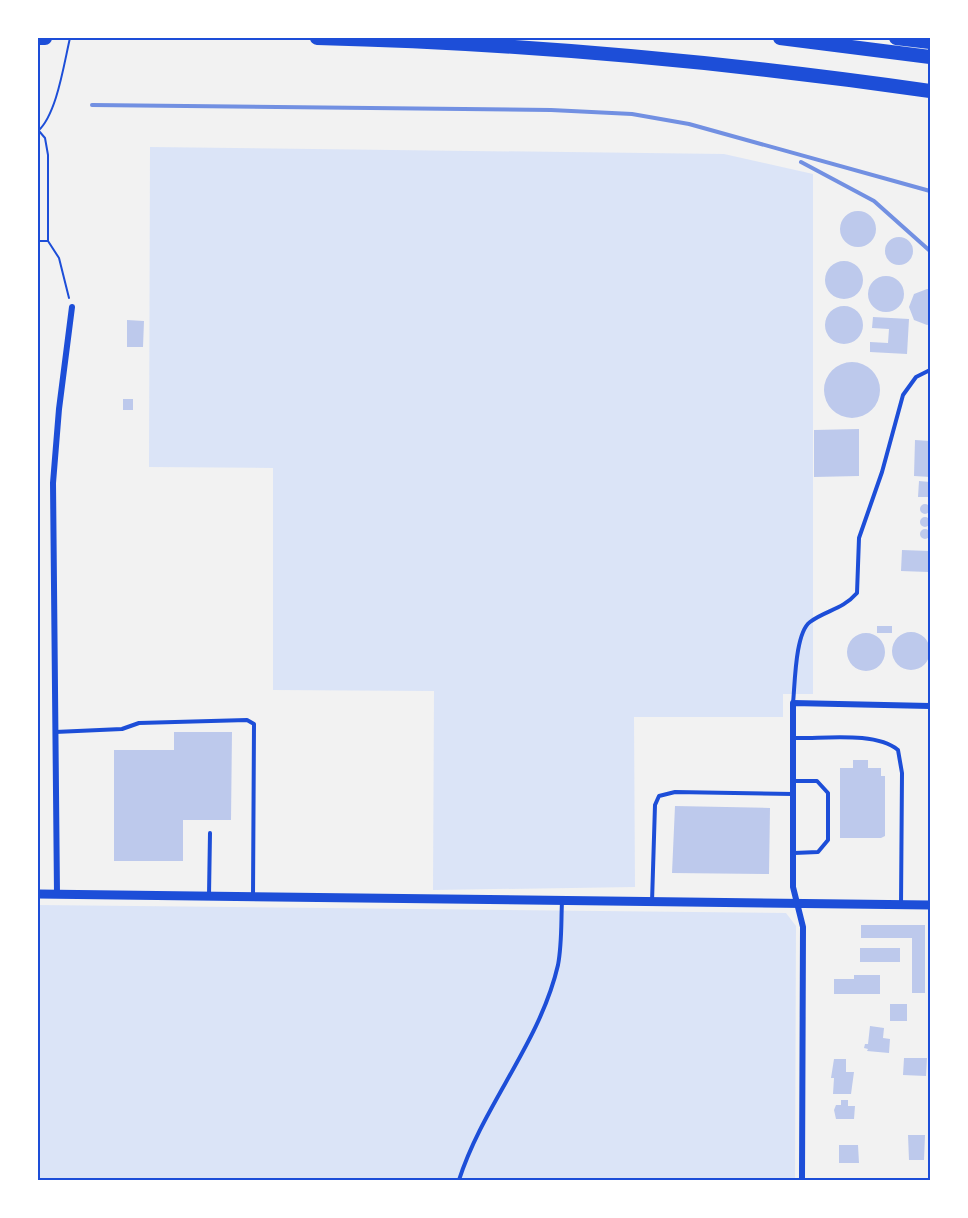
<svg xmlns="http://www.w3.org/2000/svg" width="968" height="1218" font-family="Jost,sans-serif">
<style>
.green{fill:#dbe4f7}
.building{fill:#bdc9ec}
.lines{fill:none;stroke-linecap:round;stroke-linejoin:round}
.path{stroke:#1d4ed8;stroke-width:2}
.service{stroke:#1d4ed8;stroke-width:4}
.minor{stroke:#1d4ed8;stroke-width:6}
.tertiary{stroke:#1d4ed8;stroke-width:9}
.motorway{stroke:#1d4ed8;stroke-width:14}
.rail{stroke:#7290e2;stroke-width:4}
.neatline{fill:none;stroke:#1d4ed8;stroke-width:2}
</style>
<rect width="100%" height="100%" fill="#f2f2f2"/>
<!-- green -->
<path class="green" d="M150,147l574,7 89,20v520h-30v23h-149l1,170 -202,3 1,-199 -161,-1v-222l-124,-1z
M38,905l748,8 10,13 -1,254h-757z"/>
<!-- building -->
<path class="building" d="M840 229a18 18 0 1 1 36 0a18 18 0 1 1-36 0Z
M885 251a14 14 0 1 1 28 0a14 14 0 1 1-28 0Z
M825 280a19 19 0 1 1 38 0a19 19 0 1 1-38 0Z
M868 294a18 18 0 1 1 36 0a18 18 0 1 1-36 0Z
M927,289h3v35l-3,1 -13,-5 -5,-13 5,-13z
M825 325a19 19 0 1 1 38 0a19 19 0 1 1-38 0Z
M873,317l36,2 -2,35 -37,-2v-10l18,1 1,-14 -17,-1z
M127,320l17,1 -1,26h-16z
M824 390a28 28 0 1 1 56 0a28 28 0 1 1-56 0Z
M123,399h10v11h-10z
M859,429v47l-45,1v-47z
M915,440l15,1v36l-16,-1z
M919,481l11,1v15h-12z
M920 509a5 5 0 1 1 10 0a5 5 0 1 1-10 0Z
M920 522a5 5 0 1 1 10 0a5 5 0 1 1-10 0Z
M920 534a5 5 0 1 1 10 0a5 5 0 1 1-10 0Z
M902,550l27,1 -1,21 -27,-1z
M877,626h15v7h-15z
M892 651a19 19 0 1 1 38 0a19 19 0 1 1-38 0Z
M847 652a19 19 0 1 1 38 0a19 19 0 1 1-38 0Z
M174,732h58l-1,88h-48v41h-69v-111h60z
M853,760h15v8h13v8h4v60l-4,2h-41v-70h13z
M675,806l95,2 -1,66 -97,-1z
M861,925h64v68h-13v-55h-51z
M860,948h40v14h-40z
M854,975h26v19h-46v-15h20z
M890,1004h17v17h-17z
M870,1026l14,2 -1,10 7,1 -1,14 -22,-2 1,-2 -4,-1 1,-4h3z
M904,1058h23l-1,18 -23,-1z
M834,1059h12v13h8l-3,22h-18l1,-16h-3z
M841,1100h7v6h7l-1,13h-18l-2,-9 2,-5h5z
M908,1135h17l-1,25h-15z
M839,1145h19l1,18h-20z"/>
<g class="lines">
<!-- path -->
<path class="path" d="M38,131c19,-17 26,-68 32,-93
M39,131l6,7 3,17v86l11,17 10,40
M38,241h9"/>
<!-- service -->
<path class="service" d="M793,703c2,-18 2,-70 17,-81 16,-12 32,-12 47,-29l2,-55 23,-66 21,-77 13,-18 14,-7
M55,732l67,-3 17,-6 108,-3 7,4 -1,172
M793,738c30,1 82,-7 105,12l4,23 -1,132
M794,853l24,-1 10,-12v-47l-11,-12h-23
M209,895l1,-62
M652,902l3,-97 4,-9 16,-4 118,2
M459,1180c24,-75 81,-137 99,-215 4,-21 3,-42 4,-64"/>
<!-- minor -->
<path class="minor" d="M57,894l-4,-411 6,-74 13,-102
M802,1180l1,-253 -10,-40v-184l137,3"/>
<!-- tertiary -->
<path class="tertiary" d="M38,894l892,11"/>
<!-- motorway -->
<path class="motorway" d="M38,38h7
M317,38c206,5 410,24 613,53
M780,38l150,19
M896,38l34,4"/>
<!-- rail -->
<path class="rail" d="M92,105l459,5 81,4 57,10 241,67
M801,162l73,39 56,50"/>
</g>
<!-- border -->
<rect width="968" height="1218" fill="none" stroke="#ffffff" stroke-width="78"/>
<rect x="39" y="39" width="890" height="1140" class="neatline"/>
</svg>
